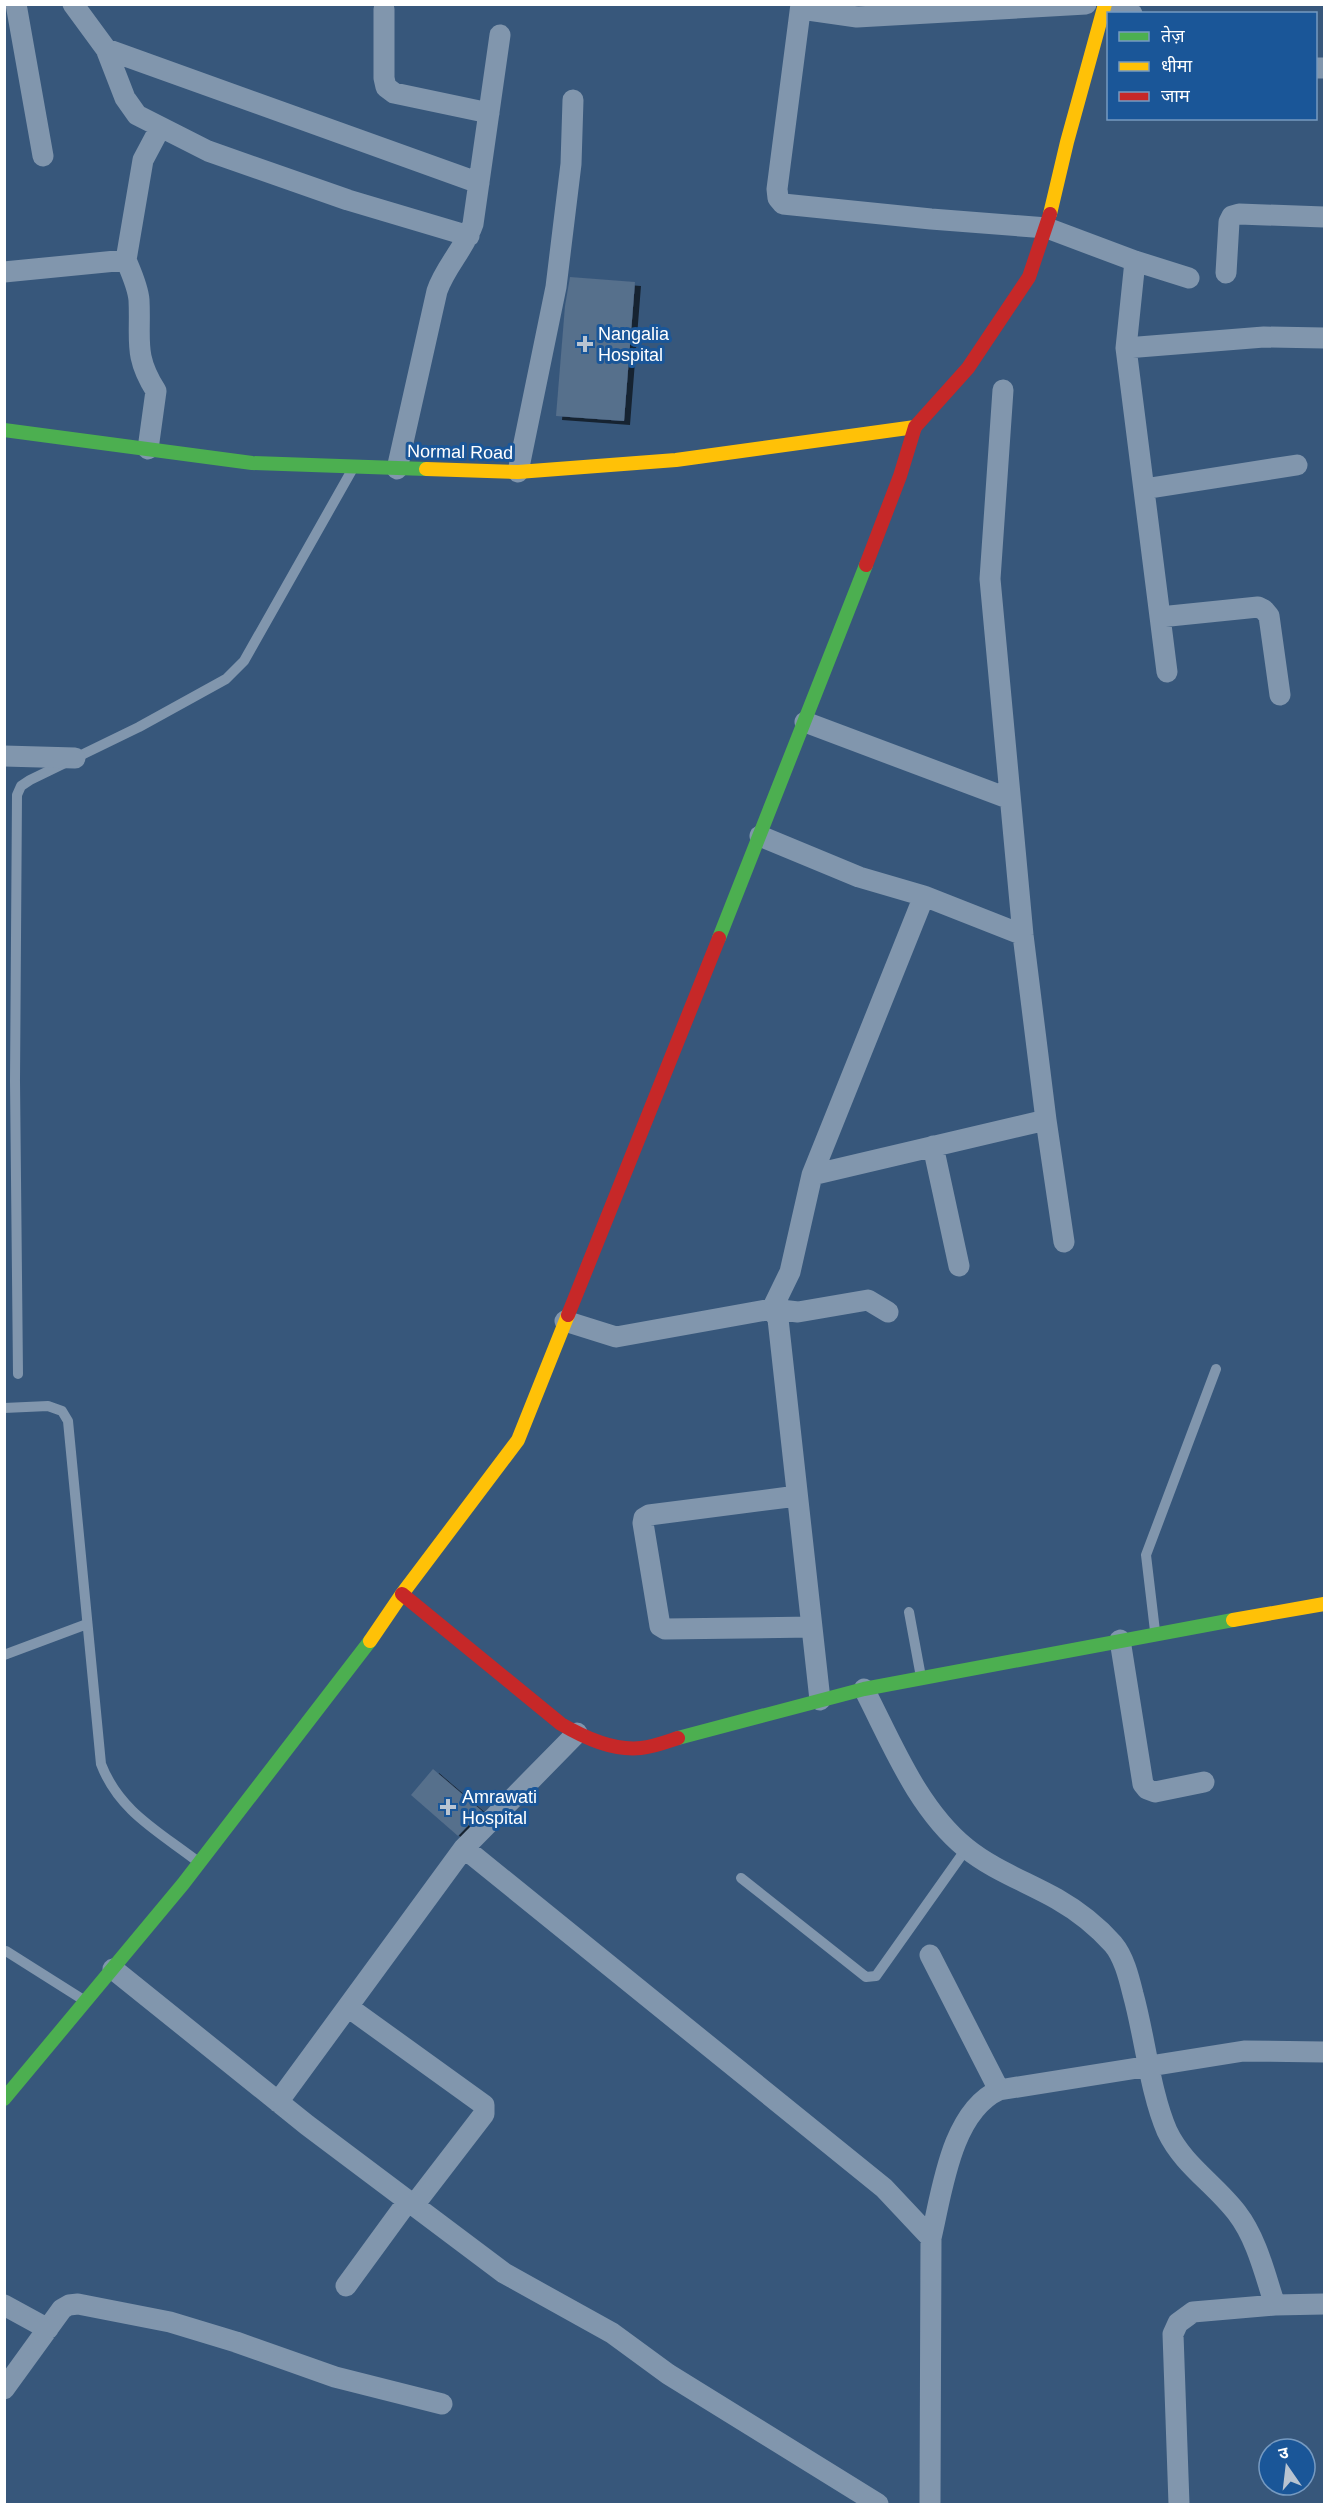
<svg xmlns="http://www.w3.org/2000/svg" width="1329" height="2509" font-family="Helvetica,'Noto Sans Devanagari',sans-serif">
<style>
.building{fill:#566f8c;filter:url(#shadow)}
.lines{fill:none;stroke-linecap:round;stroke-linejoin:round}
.lane{stroke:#8196ad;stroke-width:10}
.street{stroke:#8196ad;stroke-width:21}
.fast{stroke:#4caf50;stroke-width:14}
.slow{stroke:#ffc107;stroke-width:14}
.jam{stroke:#c62828;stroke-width:14}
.poi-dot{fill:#b9c4d1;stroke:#1a5698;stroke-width:2}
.labels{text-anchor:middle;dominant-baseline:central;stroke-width:6;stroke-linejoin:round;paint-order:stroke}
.poi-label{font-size:18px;fill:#fff;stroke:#1a5698;text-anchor:start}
.street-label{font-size:18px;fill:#fff;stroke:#1a5698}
</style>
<defs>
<filter id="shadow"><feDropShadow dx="6" dy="4" stdDeviation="0" flood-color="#0009"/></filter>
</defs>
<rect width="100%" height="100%" fill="#37577b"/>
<!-- building -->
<path class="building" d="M570,277l65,5 -11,139 -68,-5 9,-110z
M433,1769l49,42 -24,25 -47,-41z"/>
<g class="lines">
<!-- lane -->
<path class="lane" d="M18,1374l-3,-293 2,-286 4,-9 9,-6 109,-53 87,-48 18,-18 108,-191
M4,1408l44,-2 14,5 6,10 33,343c18,47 57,67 96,97
M909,1612l12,65
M1155,1631l-9,-76 70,-186
M4,1655l83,-31
M741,1878l125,99 10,-1 90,-127
M6,1951l76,48"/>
<!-- street -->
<path class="street" d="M16,4l27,152
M73,4l33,45 19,49 12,17 71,36 140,49 121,36
M801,4l-24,185 1,9 5,6 148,15 116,9 88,33 54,17
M1108,4l24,10
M384,9v69l2,9 8,6 95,20
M801,9l56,8 229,-13
M106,49l373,134
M1316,68h8
M126,260l17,-100 17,-32
M1135,261l-9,87 41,324
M4,272l122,-12c5,12 12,27 13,40 2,40 -6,55 17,91l-8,58
M1226,273l3,-51 3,-6 7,-2 85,3
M1126,348l138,-11 60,1
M397,469l40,-178c8,-24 28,-43 36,-67l27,-189
M518,472l38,-185 15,-123 2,-64
M1144,489l153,-24
M1160,617l98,-10 6,3 5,6 11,79
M805,722l205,77
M4,756l71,2
M760,836l99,41 65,19 99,39
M1046,1120l18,122
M933,1146l26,120
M812,1175l112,-279
M565,1321l51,16 156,-28 18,-37 22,-97 234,-55 -23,-185 -33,-356 13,-189
M797,1496l-148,19 -5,3 -1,5 17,103 5,3 147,-2
M1120,1640l23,144 4,5 8,3 49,-10
M864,1689c28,54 53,119 102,159 27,22 61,34 91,51 21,12 40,27 56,45 11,13 16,34 20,50 12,43 17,98 34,137 16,34 48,53 70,82 20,26 28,62 38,92
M820,1700l-42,-381 -6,-10 26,3 70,-12 20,12
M464,1848l420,340 47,50 -1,266
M930,1955l69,135
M113,1969l194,156 197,148 108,60 56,41 210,130
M348,2007l136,98v9l-70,91
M278,2102l186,-254 113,-115
M931,2238c11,-46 20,-126 68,-148l245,-39 80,1
M346,2286l62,-85
M4,2305l44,24
M4,2389l58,-80 7,-4 9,-1 92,18 66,20 99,35 107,27
M1179,2504l-6,-170 5,-11 15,-11 82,-7 49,-1"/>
<!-- fast -->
<path class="fast" d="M4,430l248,33 174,6
M719,938l147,-373
M678,1738l186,-49 369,-69
M4,2099l179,-215 187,-243"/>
<!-- slow -->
<path class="slow" d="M1050,214l17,-72 38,-138
M426,469l92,3 158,-12 239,-33
M1233,1620l91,-16
M370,1641l32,-47 116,-154 50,-125"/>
<!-- jam -->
<path class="jam" d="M866,565l34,-89 15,-49 53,-59 61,-91 21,-63
M568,1315l151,-377
M402,1594l159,130c24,14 52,27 80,24 12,-1 25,-6 37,-10"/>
</g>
<!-- markers -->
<g class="poi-dot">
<path d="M582 335h6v6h6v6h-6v6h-6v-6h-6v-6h6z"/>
<path d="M445 1798h6v6h6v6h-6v6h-6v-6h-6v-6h6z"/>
</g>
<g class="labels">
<!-- poi labels -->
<g class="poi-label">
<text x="598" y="334">Nangalia<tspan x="598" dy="21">Hospital</tspan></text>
<text x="462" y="1797">Amrawati<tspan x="462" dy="21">Hospital</tspan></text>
</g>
<!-- street labels -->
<g class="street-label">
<text transform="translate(460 452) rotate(1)">Normal Road</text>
</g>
</g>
<!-- border -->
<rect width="1329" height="2509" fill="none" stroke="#ffffff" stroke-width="12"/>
<!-- legend -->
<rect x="1107" y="12" width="210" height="108" fill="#1a5698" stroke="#769ac1" stroke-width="1.5"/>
<rect x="1119" y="32" width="30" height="9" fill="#4caf50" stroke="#769ac1" stroke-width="1.5"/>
<text x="1161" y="42" font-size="18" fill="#ffffff">तेज़</text>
<rect x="1119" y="62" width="30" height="9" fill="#ffc107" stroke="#769ac1" stroke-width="1.5"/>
<text x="1161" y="72" font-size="18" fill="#ffffff">धीमा</text>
<rect x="1119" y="92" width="30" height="9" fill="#c62828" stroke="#769ac1" stroke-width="1.5"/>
<text x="1161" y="102" font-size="18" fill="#ffffff">जाम</text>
<!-- north arrow -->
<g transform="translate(1287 2467) rotate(346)"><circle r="28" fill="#1a5698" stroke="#769ac1" stroke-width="1.5"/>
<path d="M0-4.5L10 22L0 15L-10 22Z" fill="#b9c4d1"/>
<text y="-9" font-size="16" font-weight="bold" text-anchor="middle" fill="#ffffff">उ</text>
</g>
</svg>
